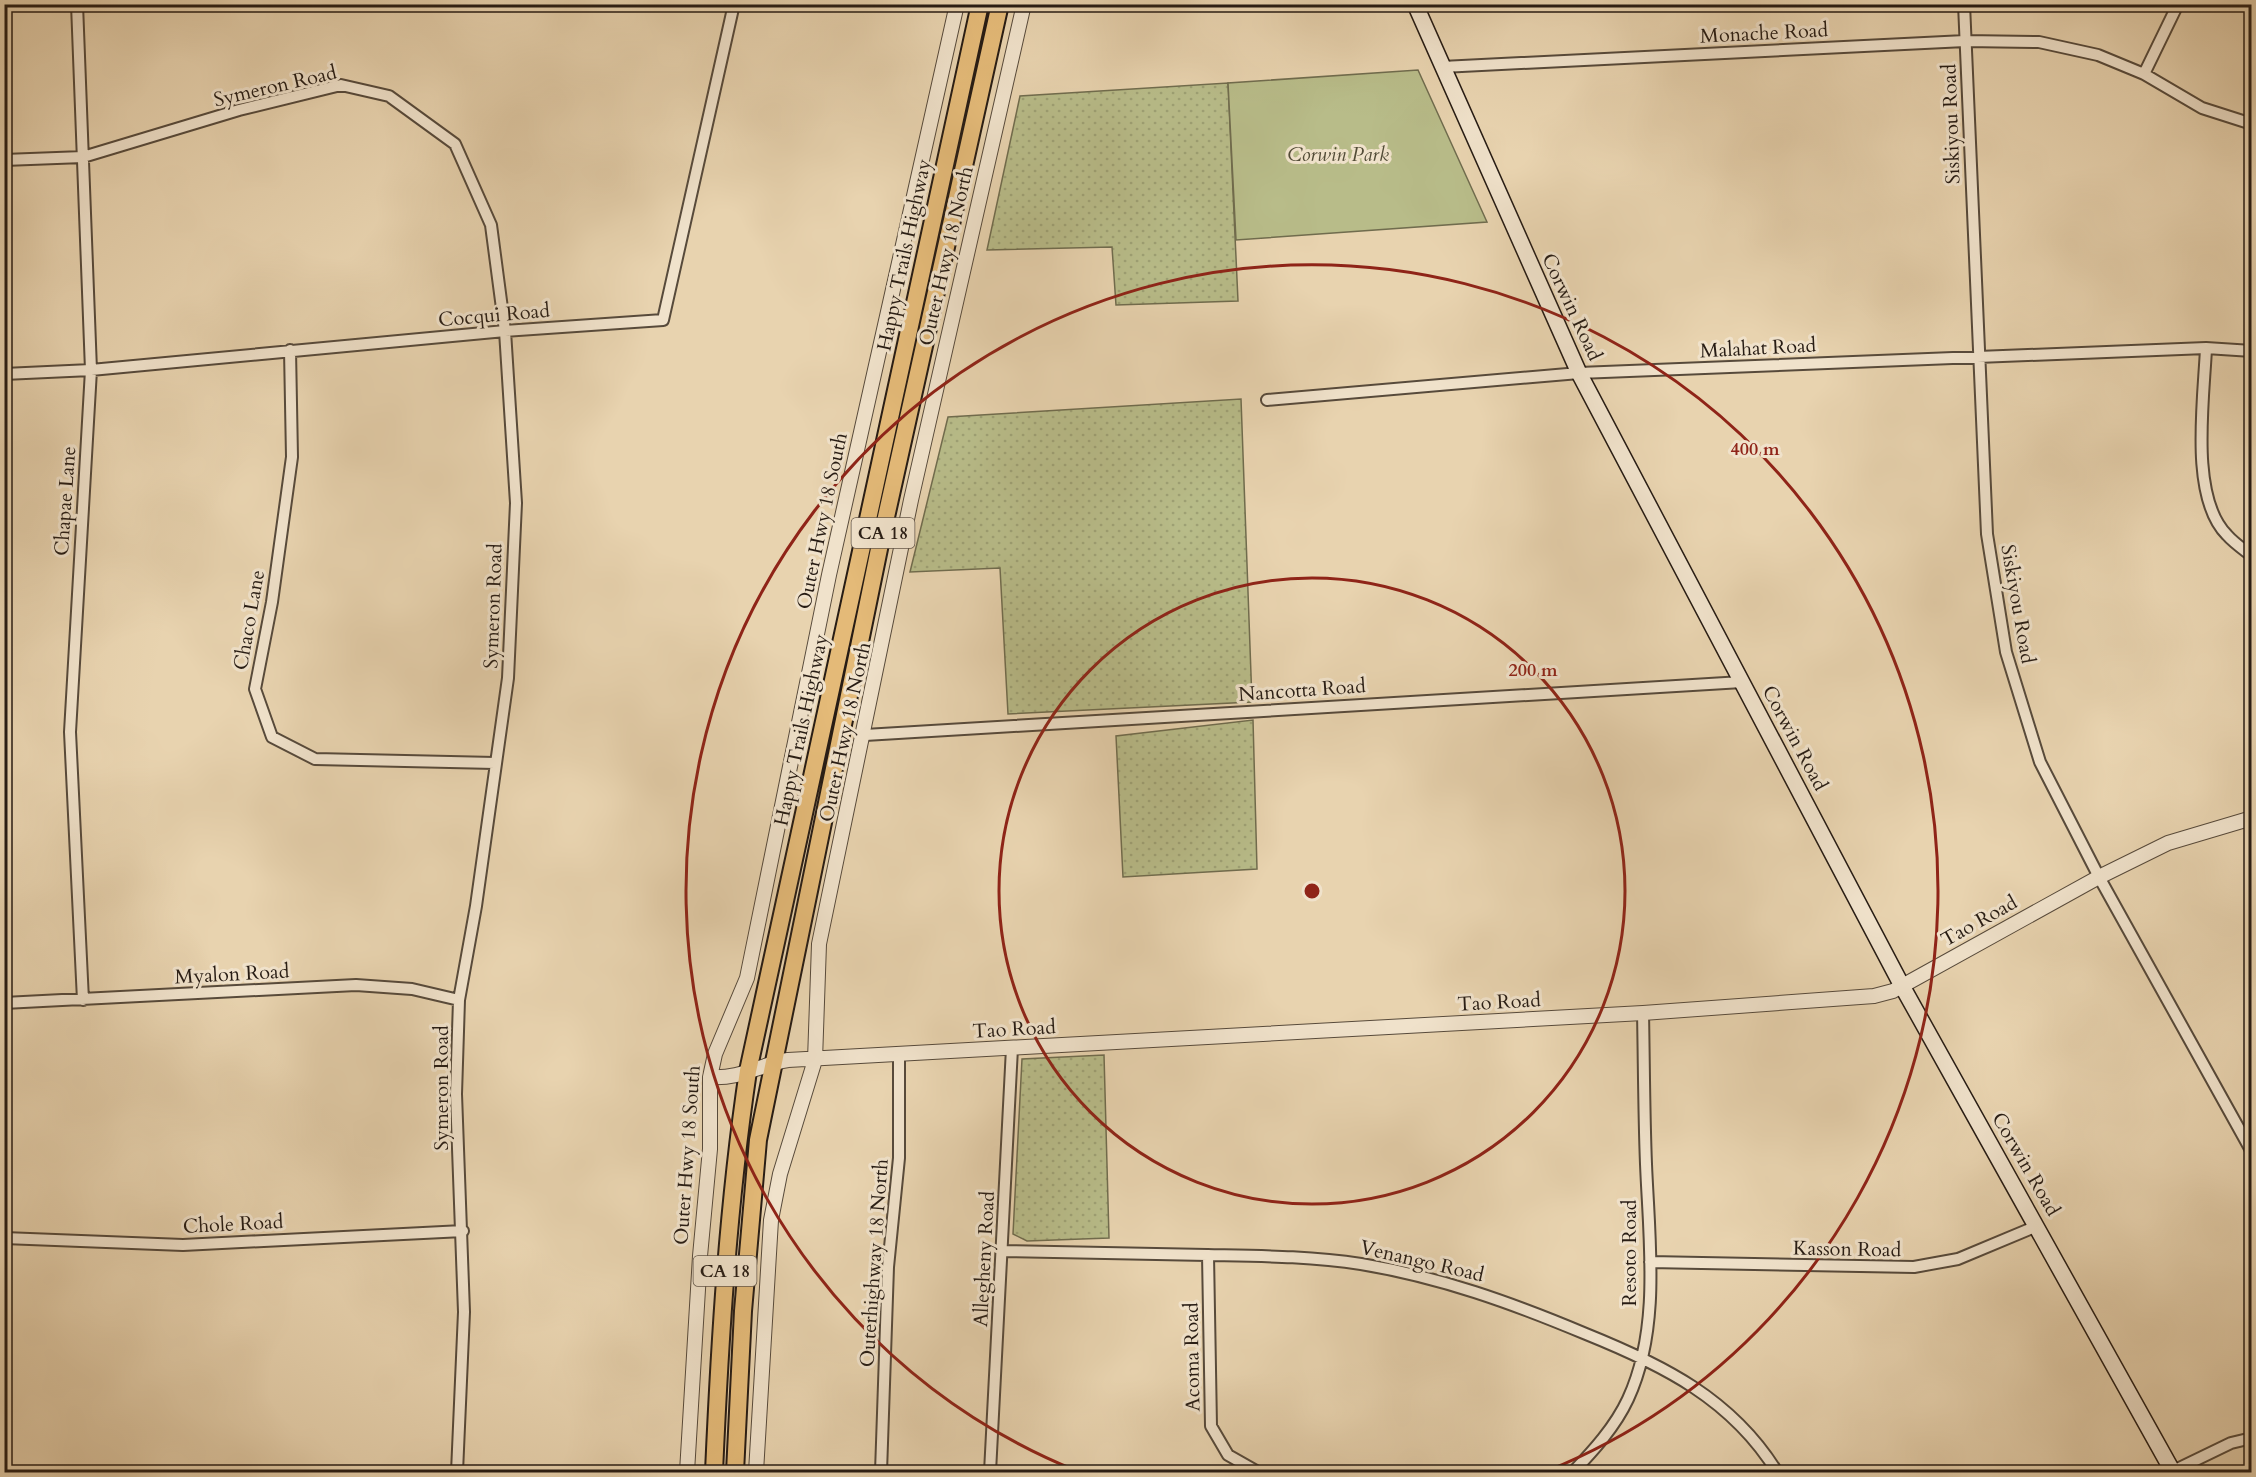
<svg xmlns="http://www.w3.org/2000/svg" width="2256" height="1477" font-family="Cardo,serif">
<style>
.grass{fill:url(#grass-dots);stroke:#706c4e;stroke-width:1.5}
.park{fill:#b8bc89;stroke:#706c4e;stroke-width:1.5}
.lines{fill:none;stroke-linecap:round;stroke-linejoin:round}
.minor-casing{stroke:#574a3b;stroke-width:14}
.tertiary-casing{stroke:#574a3b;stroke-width:16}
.secondary-casing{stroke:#271c14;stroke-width:18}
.primary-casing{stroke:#271c14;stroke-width:20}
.minor{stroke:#f0e2cb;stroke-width:10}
.tertiary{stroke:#f0e2cb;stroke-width:14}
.secondary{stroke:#f0e2cb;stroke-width:15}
.primary{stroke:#e4ba78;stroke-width:16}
.ring{fill:none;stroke:#8f2418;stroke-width:3}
.labels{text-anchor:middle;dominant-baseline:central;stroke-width:6;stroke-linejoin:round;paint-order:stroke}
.shield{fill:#f0e2cb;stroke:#63574b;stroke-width:1.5}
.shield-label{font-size:18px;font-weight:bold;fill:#271c14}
.street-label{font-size:20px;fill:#271c14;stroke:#f0e2cb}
.park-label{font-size:20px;font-style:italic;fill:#524c37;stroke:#f0e2cb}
.centre{fill:#8f2418;stroke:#f0e2cb;stroke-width:3}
.ring-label{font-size:18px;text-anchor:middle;font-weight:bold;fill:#8f2418;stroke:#f0e2cb;stroke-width:6;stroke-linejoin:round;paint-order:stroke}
</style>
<defs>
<pattern id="grass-dots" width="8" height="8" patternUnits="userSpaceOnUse" patternTransform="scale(1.5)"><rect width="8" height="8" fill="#b8bc89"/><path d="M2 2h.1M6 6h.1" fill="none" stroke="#9ea175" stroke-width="1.8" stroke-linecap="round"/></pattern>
</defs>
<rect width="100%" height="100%" fill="#e8d3af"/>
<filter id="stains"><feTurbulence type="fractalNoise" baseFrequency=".00333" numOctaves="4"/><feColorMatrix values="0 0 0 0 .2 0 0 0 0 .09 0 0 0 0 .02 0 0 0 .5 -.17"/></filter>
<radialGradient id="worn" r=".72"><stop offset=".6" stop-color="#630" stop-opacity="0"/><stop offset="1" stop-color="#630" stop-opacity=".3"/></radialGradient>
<!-- grass -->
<path class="grass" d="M1228,83l10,218 -122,4 -4,-58 -125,3 33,-154z
M1241,399l11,303 -244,12 -8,-146 -90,4 38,-155z
M1253,720l4,149 -134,8 -7,-141z
M1104,1055l5,183 -82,3 -14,-7 9,-175z"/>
<!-- park -->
<path class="park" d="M1418,70l69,152 -251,18 -8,-157z"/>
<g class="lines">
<!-- minor casing -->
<g class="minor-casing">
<path id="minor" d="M77,4l14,366 -21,362 13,268
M1964,4l23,530 19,118 34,110 59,115 153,275
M1442,67l523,-26 74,1 59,13 46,19 58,34 50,16
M2144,74l34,-70
M4,160l79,-3 156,-47 102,-25 48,11 66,48 36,81 14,106 11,172 -8,175 -32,228 -17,94 -3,94 8,218 -7,160
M2206,348c-2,50 -17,149 21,187 7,8 16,14 25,21
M290,350l2,107 -20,145 -17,87 17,48 43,22 180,4
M4,374l87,-4 414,-39 158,-11 71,-316
M1267,400l312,-27 627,-25 46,3
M865,735l877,-53
M4,1003l352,-18 56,4 47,11
M4,1238l179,7 280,-14
M1002,1251c68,1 136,3 205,4 51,1 103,1 154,9 79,13 151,39 225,70 77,31 146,65 191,138
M1208,1255l3,171 17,29 30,17
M1650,1262l264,5 44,-8 79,-33
M881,1472l7,-205 11,-109v-103
M990,1472l22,-424
M1573,1472c20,-21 42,-45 55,-73 33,-71 21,-159 18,-235 -2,-50 -2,-101 -3,-151
M2171,1472l60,-29 21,-5"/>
</g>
<!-- tertiary casing -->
<g class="tertiary-casing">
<path id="tertiary" d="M710,1077c32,2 48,-12 78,-17l855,-47 231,-17 19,-5 206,-114 69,-34 84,-25
M687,1472l13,-216 10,-107v-72l5,-23 32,-76 82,-403 128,-571
M756,1472l15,-252 9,-46 35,-114 4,-116 92,-444 113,-496"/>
</g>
<!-- secondary casing -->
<g class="secondary-casing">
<path id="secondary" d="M1415,4l164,369 323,613 271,486"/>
</g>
<!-- primary casing -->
<g class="primary-casing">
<path id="primary" d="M714,1472c6,-135 14,-267 34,-401l232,-1067
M735,1472l8,-161 15,-171 122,-596 120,-540"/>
</g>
<!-- minor -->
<use href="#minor" class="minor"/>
<!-- tertiary -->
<use href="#tertiary" class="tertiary"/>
<!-- secondary -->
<use href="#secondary" class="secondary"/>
<!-- primary -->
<use href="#primary" class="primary"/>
</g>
<!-- distance rings -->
<g class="ring">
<circle cx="1312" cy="891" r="313"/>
<path d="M1077 1471A626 626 0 1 1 1547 1471"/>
</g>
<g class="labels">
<!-- shield labels -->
<g class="shield">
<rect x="851.5" y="518" width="63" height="30" rx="4.5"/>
<rect x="693.5" y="1256" width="63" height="30" rx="4.5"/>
</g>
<g class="shield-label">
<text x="883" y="533">CA 18</text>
<text x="725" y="1271">CA 18</text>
</g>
<!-- street labels -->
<g class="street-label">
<text transform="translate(1764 33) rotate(-3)">Monache Road</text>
<text transform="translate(275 86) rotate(-13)">Symeron Road</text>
<text transform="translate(1951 124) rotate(-92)">Siskiyou Road</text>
<text transform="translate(904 255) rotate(-78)">Happy Trails Highway</text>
<text transform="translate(946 256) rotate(-77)">Outer Hwy 18 North</text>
<text transform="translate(1572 307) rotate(65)">Corwin Road</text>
<text transform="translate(494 315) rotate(-5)">Cocqui Road</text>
<text transform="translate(1758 348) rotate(-3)">Malahat Road</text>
<text transform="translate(65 501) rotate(-86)">Chapae Lane</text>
<text transform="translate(822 521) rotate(-78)">Outer Hwy 18 South</text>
<text transform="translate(2018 604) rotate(80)">Siskiyou Road</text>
<text transform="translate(493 606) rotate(-88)">Symeron Road</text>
<text transform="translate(249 620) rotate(-80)">Chaco Lane</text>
<text transform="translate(1302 690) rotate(-4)">Nancotta Road</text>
<text transform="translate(801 730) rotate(-78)">Happy Trails Highway</text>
<text transform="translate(845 732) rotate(-78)">Outer Hwy 18 North</text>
<text transform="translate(1795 738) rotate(62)">Corwin Road</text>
<text transform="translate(1979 921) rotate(-29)">Tao Road</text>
<text transform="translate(232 974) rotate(-3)">Myalon Road</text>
<text transform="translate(1499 1002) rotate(-3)">Tao Road</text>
<text transform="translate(1014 1029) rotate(-3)">Tao Road</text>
<text transform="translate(441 1088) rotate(-90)">Symeron Road</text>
<text transform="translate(687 1155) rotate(-86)">Outer Hwy 18 South</text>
<text transform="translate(2026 1164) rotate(60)">Corwin Road</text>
<text transform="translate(233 1224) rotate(-3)">Chole Road</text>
<text transform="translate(1847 1249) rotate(1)">Kasson Road</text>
<text transform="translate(1629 1253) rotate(-90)">Resoto Road</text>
<text transform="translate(984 1259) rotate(-87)">Allegheny Road</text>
<text transform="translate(1422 1261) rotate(13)">Venango Road</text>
<text transform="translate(874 1263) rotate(-86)">Outerhighway 18 North</text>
<text transform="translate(1192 1357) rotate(-91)">Acoma Road</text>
</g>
<!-- park labels -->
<g class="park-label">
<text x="1338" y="154">Corwin Park</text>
</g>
</g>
<circle cx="1312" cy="891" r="9" class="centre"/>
<g class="ring-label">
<text x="1755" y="455">400 m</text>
<text x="1533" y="676">200 m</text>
</g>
<!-- margin -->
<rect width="2256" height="1477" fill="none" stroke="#e8d3af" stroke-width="24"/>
<rect x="6" y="6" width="2244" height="1465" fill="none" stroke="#271c14" stroke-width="3"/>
<rect x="12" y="12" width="2232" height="1453" fill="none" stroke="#271c14" stroke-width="1.5"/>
<rect width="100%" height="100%" filter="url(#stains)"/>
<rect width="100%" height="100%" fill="url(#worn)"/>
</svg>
